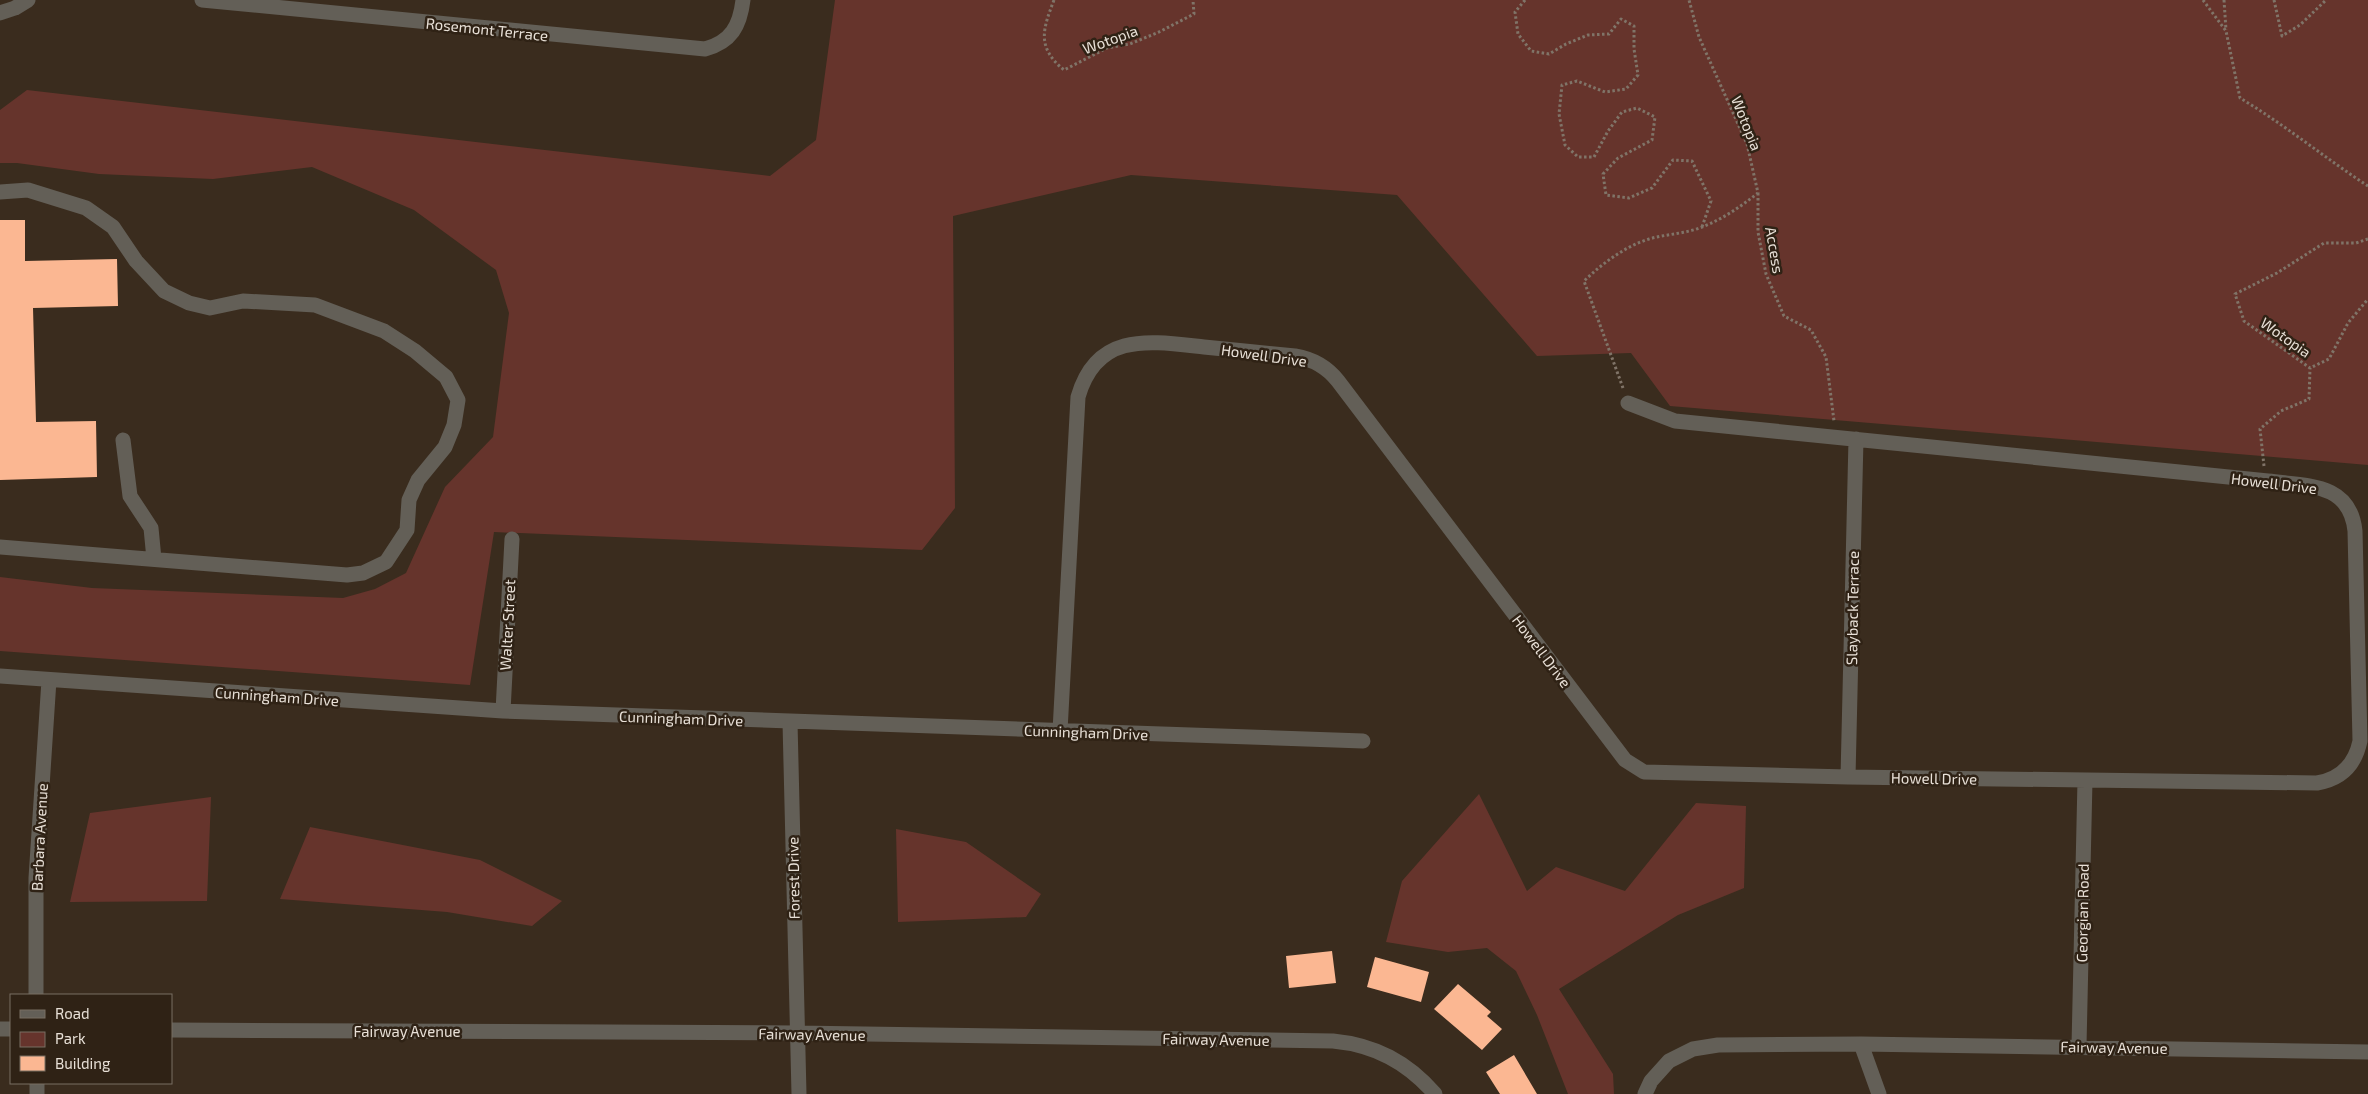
<svg xmlns="http://www.w3.org/2000/svg" width="2368" height="1094" font-family="'Exo 2',sans-serif">
<style>
.green{fill:#66342c}
.building{fill:#fbb792}
.lines{fill:none;stroke-linecap:round;stroke-linejoin:round}
.path{stroke:#807468;stroke-width:3;stroke-dasharray:2.5 2.5;stroke-linecap:butt}
.minor{stroke:#635f57;stroke-width:15}
.labels{text-anchor:middle;dominant-baseline:central;stroke-width:5;stroke-linejoin:round;paint-order:stroke}
.street-label{font-size:15px;fill:#e8e0d7;stroke:#2f2215}
</style>
<rect width="100%" height="100%" fill="#3a2c1e"/>
<!-- green -->
<path class="green" d="M835,0h1533v465l-698,-59 -39,-53 -94,3 -140,-161 -266,-20 -178,41 2,292 -33,42 -428,-18 -24,153 -470,-34v-74l92,11 251,10 32,-9 31,-16 39,-86 48,-50 16,-124 -13,-43 -82,-60 -102,-43 -99,12 -114,-5 -82,-11h-17v-53l27,-20 743,86 46,-36z
M1479,794l48,97 29,-24 69,24 71,-88 50,3 -2,82 -66,27 -119,74 54,85 1,20h-46l-31,-79 -21,-44 -29,-23 -39,4 -62,-10 16,-61z
M211,797l-4,104 -137,1 20,-89z
M310,827l170,33 82,41 -30,25 -85,-14 -167,-13z
M896,829l70,13 75,52 -15,23 -128,5z"/>
<!-- building -->
<path class="building" d="M0,220h25v41l92,-2 1,47 -85,2 3,114 60,-1 1,56 -97,3z
M1332,951l4,32 -47,5 -3,-32z
M1375,957l54,15 -8,30 -54,-15z
M1458,984l33,28 -4,4 15,13 -20,21 -48,-41z
M1514,1055l23,39h-37l-14,-22z"/>
<g class="lines">
<!-- path -->
<path class="path" d="M1054,0c-11,29 -18,47 10,70l43,-22 23,-4 29,-12 35,-18 -1,-14
M1525,0l-10,12 3,22 13,17 18,3 17,-10 22,-9 21,-1 12,-15 13,7v23l4,26 -12,14 -21,3 -28,-11 -15,4 -3,29 6,31 13,12h16l14,-26 14,-19 15,-4 18,9 -3,23 -34,18 -15,16 3,21 23,3 23,-10 21,-28 19,1 19,40 -9,26
M2203,0l23,31 14,67c45,27 85,60 128,88
M2224,0l2,30
M2274,0l8,36 18,-11 26,-25
M1758,193v39l8,42 18,42 27,14 15,27 8,64
M2368,239l-12,4h-32l-47,30 -42,21 9,27 66,47 19,-9 19,-36 20,-24
M1623,388l-39,-107c19,-18 40,-34 65,-42 17,-5 36,-5 53,-12 21,-8 38,-20 56,-34l-11,-49 -48,-107 -10,-37
M2264,466l-4,-37 21,-18 28,-12 1,-31"/>
<!-- minor -->
<path class="minor" d="M202,0l503,49c26,-7 35,-23 38,-49
M0,13l15,-5 13,-8
M0,192l28,-2 58,18 27,19 23,34 28,30 25,12 21,5 33,-7 72,4 69,26 31,20 31,26 12,23 -4,25 -9,22 -27,33 -9,20 -2,30 -21,32 -23,11 -16,2 -347,-28
M123,440l7,56 21,32 3,31
M0,676l503,35 860,30
M503,711l9,-172
M790,722l9,372
M1060,731l18,-334c19,-66 72,-56 126,-50 30,3 61,6 91,9 18,3 32,11 43,25l287,379 19,12 204,5 469,6c24,-4 38,-18 43,-42l-5,-210c-5,-49 -49,-45 -87,-50l-593,-60 -47,-18
M1848,777l8,-338
M36,995v-117l13,-198
M0,1029h11
M171,1030l626,3 536,8c42,4 74,21 102,53
M1861,1044l18,50
M2079,1046l6,-266
M37,1083v11
M1645,1094l6,-13 18,-20 24,-12 25,-4 143,-1 507,8"/>
</g>
<g class="labels">
<!-- street labels -->
<g class="street-label">
<text transform="translate(487 29) rotate(6)">Rosemont Terrace</text>
<text transform="translate(1110 39) rotate(-20)">Wotopia</text>
<text transform="translate(1747 123) rotate(68)">Wotopia</text>
<text transform="translate(1775 250) rotate(80)">Access</text>
<text transform="translate(2286 337) rotate(35)">Wotopia</text>
<text transform="translate(1264 355) rotate(8)">Howell Drive</text>
<text transform="translate(2274 483) rotate(7)">Howell Drive</text>
<text transform="translate(1852 608) rotate(-89)">Slayback Terrace</text>
<text transform="translate(507 625) rotate(-87)">Walter Street</text>
<text transform="translate(1542 651) rotate(53)">Howell Drive</text>
<text transform="translate(277 696) rotate(4)">Cunningham Drive</text>
<text transform="translate(681 718) rotate(2)">Cunningham Drive</text>
<text transform="translate(1086 732) rotate(2)">Cunningham Drive</text>
<text transform="translate(1934 778) rotate(1)">Howell Drive</text>
<text transform="translate(39 837) rotate(-87)">Barbara Avenue</text>
<text transform="translate(793 878) rotate(-91)">Forest Drive</text>
<text transform="translate(2082 913) rotate(-89)">Georgian Road</text>
<text x="407" y="1031">Fairway Avenue</text>
<text transform="translate(812 1034) rotate(1)">Fairway Avenue</text>
<text transform="translate(1216 1039) rotate(1)">Fairway Avenue</text>
<text transform="translate(2114 1047) rotate(1)">Fairway Avenue</text>
</g>
</g>
<!-- legend -->
<rect x="10" y="994" width="162" height="90" fill="#2f2215" stroke="#796e63"/>
<rect x="20" y="1010" width="25" height="8" fill="#635f57" stroke="#796e63"/>
<text x="55" y="1019" font-size="15" fill="#e8e0d7">Road</text>
<rect x="20" y="1032" width="25" height="15" fill="#66342c" stroke="#796e63"/>
<text x="55" y="1044" font-size="15" fill="#e8e0d7">Park</text>
<rect x="20" y="1056" width="25" height="15" fill="#fbb792" stroke="#796e63"/>
<text x="55" y="1069" font-size="15" fill="#e8e0d7">Building</text>
</svg>
